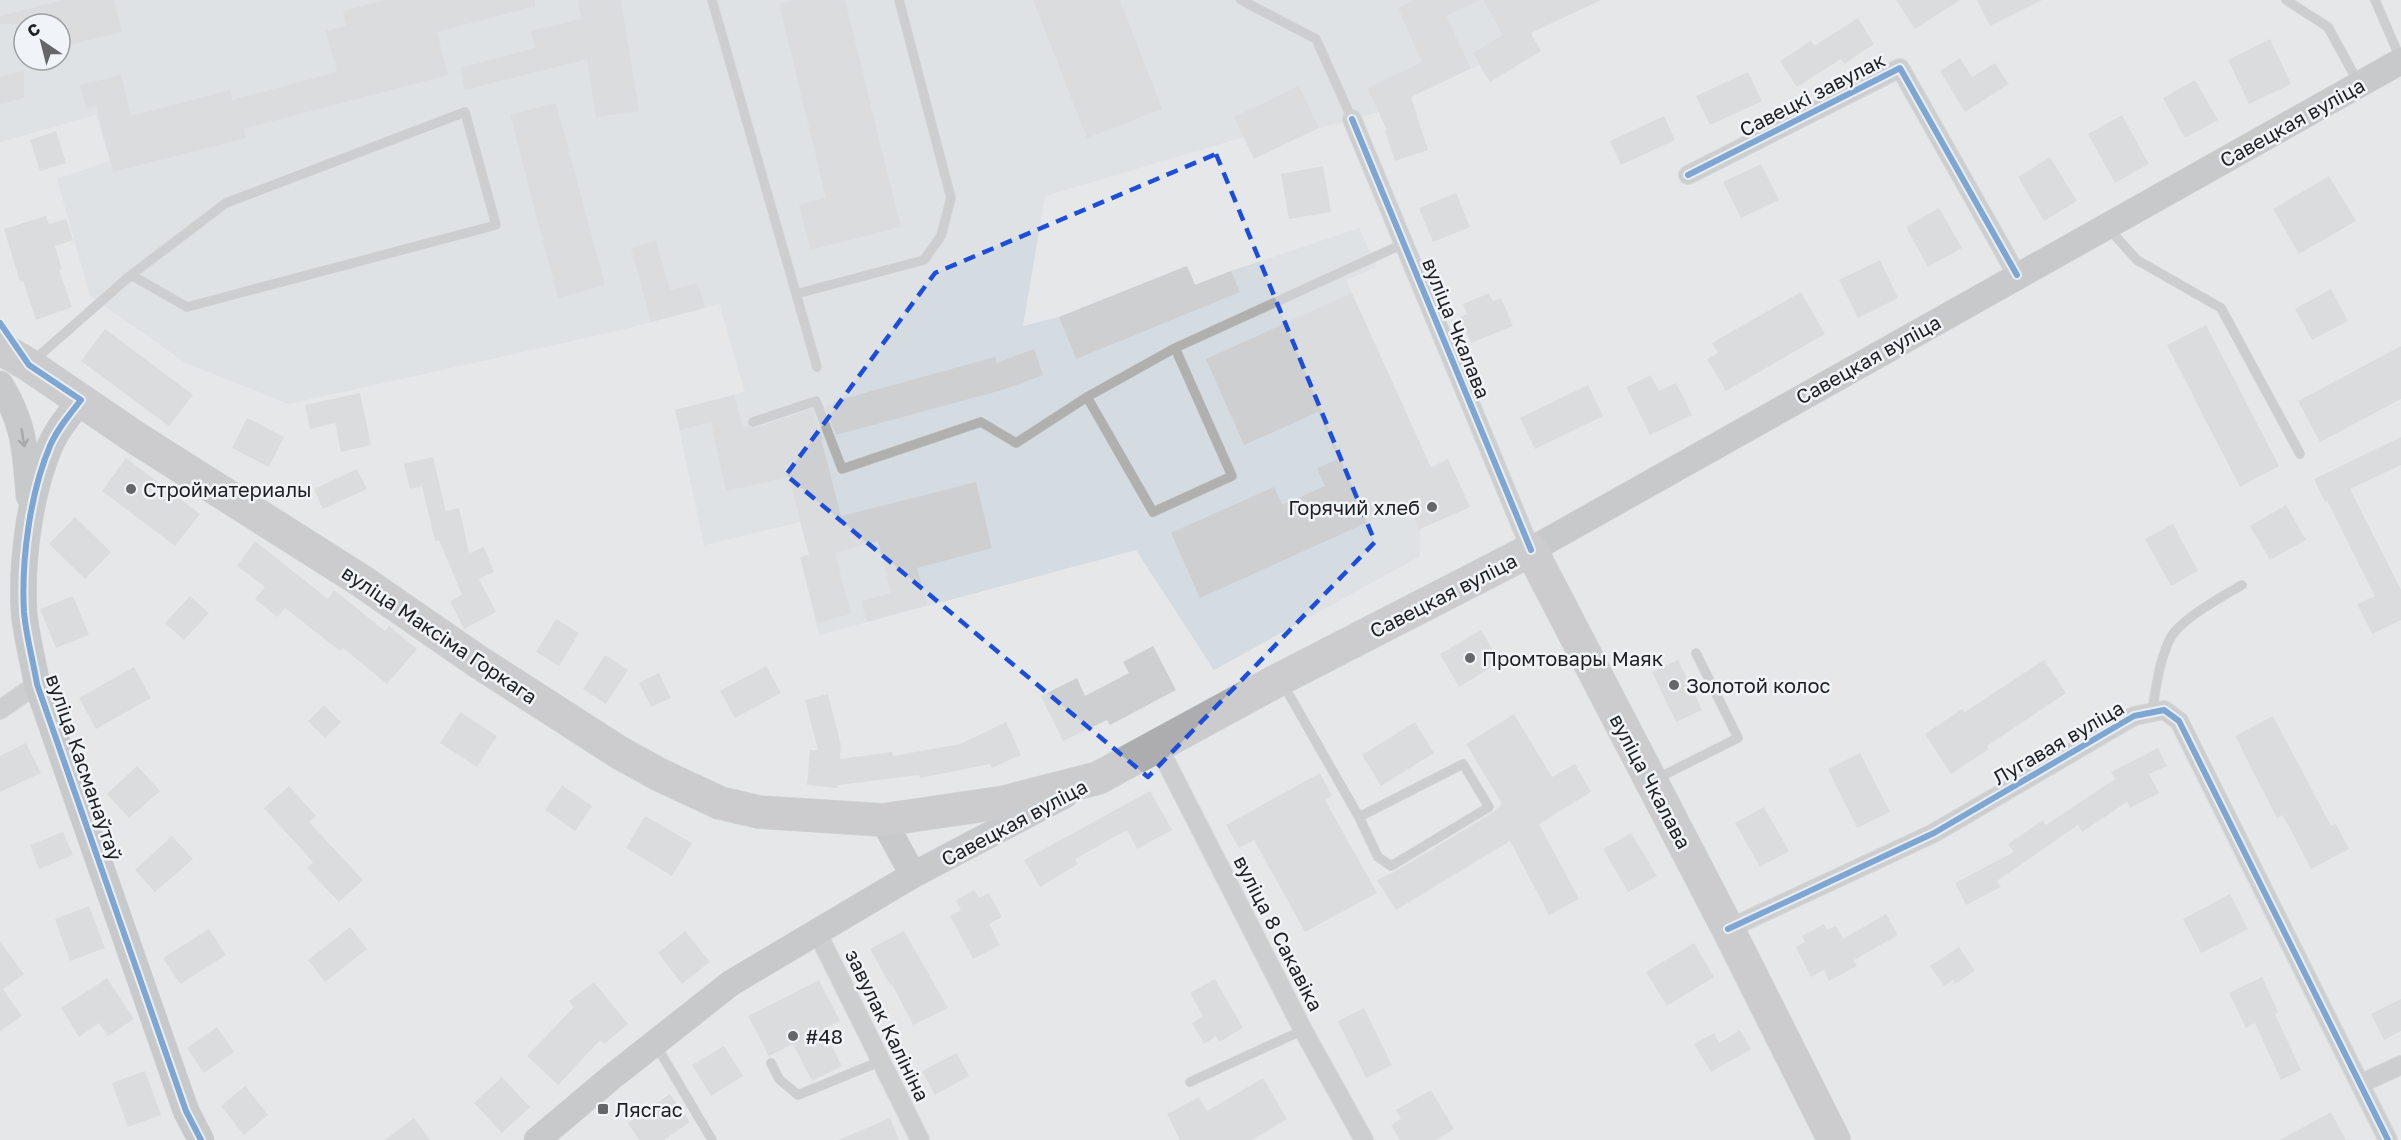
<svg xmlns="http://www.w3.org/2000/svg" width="2401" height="1140" font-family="'Golos Text',sans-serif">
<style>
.built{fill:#d4dbe1;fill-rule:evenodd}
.building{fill:#cecfd1}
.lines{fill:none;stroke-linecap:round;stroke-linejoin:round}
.lane-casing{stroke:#c2c3c4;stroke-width:10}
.street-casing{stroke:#c2c3c4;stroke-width:20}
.secondary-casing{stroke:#c2c3c4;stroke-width:27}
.highway-casing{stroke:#c2c3c4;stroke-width:34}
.lane{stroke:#b0b0af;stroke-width:9}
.street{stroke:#b0b0af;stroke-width:18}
.secondary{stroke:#a5a5a5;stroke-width:26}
.highway{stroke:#adacae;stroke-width:33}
.cycleway-casing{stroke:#f0f4f8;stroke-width:10}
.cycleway{stroke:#0057b8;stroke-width:6}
.oneway{stroke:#5b5c5c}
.marked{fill:none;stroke:#1d4ed8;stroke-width:4.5;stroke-dasharray:12 8;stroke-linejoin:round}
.poi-dot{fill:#646667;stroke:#f0f4f8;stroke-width:2}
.labels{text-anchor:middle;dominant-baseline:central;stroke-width:5;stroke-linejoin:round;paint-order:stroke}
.street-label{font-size:20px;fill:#1e2021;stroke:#f0f4f8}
.poi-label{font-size:20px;fill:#1e2021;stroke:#f0f4f8;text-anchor:start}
</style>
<rect width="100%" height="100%" fill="#e5e7e9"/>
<!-- built -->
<path class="built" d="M0,0h1601l-70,33 10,18 -51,31 -11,-17 -100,47 -60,16 -75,9 -199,59 -22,130 36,-9 128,-51 8,19 36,-14 128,-43 18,39 -31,13 85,187 17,-8 22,48 -50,22v27l-206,114 -78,-120 -317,85 -19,-78 9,-2 -9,-33 -96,23 -29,-135 70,-18 -26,-88 -98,26 -332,74 -103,-41 -96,-67 -33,-117 53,-18 -14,-46 -96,27zM24,24h36v36h-36z"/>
<!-- building -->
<path class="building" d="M63,0h51l8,32 -62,15v-23h-60v-8z
M386,0h149v6l-98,26 11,43 -205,54 3,9 -133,34 -17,-66 -10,2 -6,-23 41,-10 10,41 99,-26 2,10 105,-28 -11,-41 20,-5 -3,-15z
M578,0h43l18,111 -43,6 -9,-58 -122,31 -5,-22 75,-20 -4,-17 50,-12z
M796,0h49l56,227 -91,23 -11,-46 27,-6 -47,-194z
M1033,0h87l42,109 -75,29z
M1415,0h66l-35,16 25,52 -60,29 17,53 -33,11 -10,-30 2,-1 -20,-42 55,-26 -24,-54z
M1483,0h118l-71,33 11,18 -51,31 -17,-29 30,-18z
M1896,0h64l-45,29z
M1977,0h65l-52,26z
M1858,18l16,26 -30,20 -3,-5 -44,28 -17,-26 31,-20 3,5z
M2270,39l21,45 -42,20 -21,-44z
M1960,58l12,19 23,-14 14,21 -44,28 -25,-41z
M24,71v27l-24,6v-27z
M1748,72l14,29 -52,24 -14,-29z
M2195,80l23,40 -33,18 -22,-40z
M1299,86l20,42 -65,31 -20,-42z
M556,103l49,182 -47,13 -48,-183z
M2122,115l27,49 -34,19 -27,-49z
M1664,116l11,24 -54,25 -11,-24z
M56,131l10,32 -26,8 -10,-31z
M2050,157l27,44 -33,20 -26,-44z
M1761,164l18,36 -38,18 -18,-36z
M1323,166l8,46 -42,7 -8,-45z
M2329,176l27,45 -57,33 -26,-45z
M1456,193l14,34 -37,15 -14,-34z
M1939,208l23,40 -34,19 -22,-40z
M46,216l3,8 17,-5 7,21 -18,6 7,23 -3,1 13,37 -36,13 -13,-39 -3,1 -16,-53z
M656,241l14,49 28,-7 7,25 -54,14 -20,-74z
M1880,260l18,38 -40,20 -19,-38z
M1187,266l8,19 36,-14 9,21 -164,67 -17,-42z
M2331,289l17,32 -36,19 -17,-31z
M1801,292l24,42 -99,57 -19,-32 11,-6 -6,-10z
M1352,293l79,175 17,-9 22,48 -50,22 -12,-25 -208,94 -29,-65 103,-46 8,18 43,-19 -8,-18 21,-9 -20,-47 -74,33 -38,-86z
M1489,293l4,8 8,-3 12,28 -42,17 -11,-26 7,-3 -4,-10z
M2206,325l73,141 -39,21 -73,-142z
M105,329l88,66 -24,31 -88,-65z
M2401,346v53l-81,43 -22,-41z
M1034,349l9,26 -41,15 -166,45 -11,-29 8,-2 -1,-2 163,-45 2,6z
M1651,375l8,16 17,-8 16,32 -42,20 -24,-48z
M1588,385l15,31 -68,33 -15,-31z
M360,393l11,52 -30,7 -6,-29 -25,6 -5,-24z
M734,395l9,33 5,-2 7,2 57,-19 11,30h-2l20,77 135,-34 16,66 -75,20 10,37 -60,17 -6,-21 30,-8 -13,-52 -43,12 16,61 -34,9 -17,-66 9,-2 -20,-78 -63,14 -15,-69 -31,8 -5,-20z
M247,418l37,19 -15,30 -37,-19z
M2401,437v28l-51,24 51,101v30l-29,14 -15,-30 18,-8 -48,-95 -2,1 -11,-23z
M433,457l13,54 13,-3 10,45 15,-6 10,25 -15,7 17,33 -32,17 -14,-28 12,-6 -23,-55 -4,1 -13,-55 -12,3 -6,-25z
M126,458l74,56 -25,32 -73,-55z
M357,469l10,20 -44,20 -9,-20z
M2286,505l20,35 -36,20 -20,-34z
M75,517l36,35 -26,27 -36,-35z
M2173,524l25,47 -27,15 -26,-47z
M255,541l73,58 6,-9 51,41 4,-5 28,23 -30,35 -44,-36 -3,3 -55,-43 -8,9 -22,-18 10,-12 -28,-21z
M73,596l16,39 -33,13 -16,-39z
M190,596l19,17 -25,27 -19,-17z
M556,619l23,14 -20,33 -23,-14z
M1481,630l19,32 -41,25 -19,-33z
M1153,646l23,44 -66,35 -3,-5 -44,21 -22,-45 36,-18 8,18 44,-23 -6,-11z
M605,655l23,15 -22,34 -23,-15z
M1678,660l24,50 -26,12 -24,-50z
M2044,660l22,33 -79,53 2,3 -38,25 -26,-40 37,-25 3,3z
M766,666l15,27 -46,25 -15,-27z
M134,667l17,31 -55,31 -17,-31z
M659,673l12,25 -20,9 -12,-24z
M828,694l13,51 -1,14 52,-7 1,4 67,-12 46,-22 15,33 -29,13 -2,-4 -70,14 -1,-3 -81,10 -1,3 -30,-3 3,-35h8l-13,-50z
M324,705l17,17 -16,16 -17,-17z
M460,712l37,24 -20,31 -37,-24z
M1514,714l38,63 23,-13 16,28 -52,32 40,75 -30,16 -39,-74 -114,69 -19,-30 17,-8 98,-59 10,-9 -36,-60z
M2273,716l58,110 5,-2 13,25 -38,20 -28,-54 -6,3 -42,-82z
M1415,722l19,31 -53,33 -19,-31z
M26,743l15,30 -41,19v-36z
M2158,748l9,18 -18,8 10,19 -29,15 -3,-6 -45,30 -4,-7 -81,56 4,6 -35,18 -11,-22 59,-31 -6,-8 35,-24 3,5 69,-46 -4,-7z
M1860,753l30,59 -33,16 -29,-59z
M137,766l23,25 -31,27 -22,-24z
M1320,773l12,23 -7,4 52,93 -72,39 -51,-92 -15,8 -13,-23z
M562,785l30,21 -17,25 -30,-21z
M289,786l27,30 -7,6 54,58 -24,22 -32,-34 6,-6 -49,-54z
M1150,791l22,39 -35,19 -10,-19 -52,29 3,5 -38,23 -16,-27z
M1764,807l25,44 -29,16 -25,-44z
M645,816l47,27 -20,33 -46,-28z
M63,832l10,23 -34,14 -9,-24z
M1631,833l26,43 -29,16 -25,-43z
M172,836l21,23 -38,33 -20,-22z
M974,890l5,8 10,-5 13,24 -13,7 11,21 -27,14 -23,-43 11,-6 -5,-10z
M2230,894l18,35 -47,24 -18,-34z
M89,906l16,42 -35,13 -15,-42z
M1886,914l12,21 -44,25 3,6 -28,15 -5,-11 -13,7 -15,-30 9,-5 -3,-6 22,-12 3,6 9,-4 7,13z
M350,927l17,22 -42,33 -17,-22z
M209,929l17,26 -46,29 -17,-26z
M685,931l25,31 -28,22 -24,-31z
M904,931l44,77 -35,17 -21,-41 -2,1 -20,-36z
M0,942l24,32 -21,15 19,27 -22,15z
M1694,943l20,34 -47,29 -21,-34z
M1959,947l16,24 -20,13 -2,-4 -9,6 -14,-20z
M2262,977l16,35 -3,2 26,56 -20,10 -26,-57 -9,5 -17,-35z
M107,978l27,41 -26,17 -9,-13 -20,14 -18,-29z
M1215,979l28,49 -24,14 -3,-6 -12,8 -12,-21 11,-7 -13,-23z
M819,980l21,41 -17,8 19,37 -30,15 -19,-37 -24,12 -21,-40z
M594,982l34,42 -24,20 -4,-4 -42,45 -31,-29 47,-49 -5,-6z
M2401,999v32l-17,9 -13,-26z
M1364,1008l28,57 -26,13 -28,-57z
M217,1027l17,25 -30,21 -17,-25z
M1740,1030l11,19 -40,23 -17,-28 20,-11 5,10z
M724,1046l19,30 -32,20 -19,-31z
M957,1053l12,23 -34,19 -13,-24z
M145,1071l16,44 -33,12 -16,-44z
M502,1077l28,30 -28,26 -28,-30z
M1263,1078l24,41 -35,21h-72l-13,-26 32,-17 8,14z
M245,1086l23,29 -24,20 -23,-29z
M1431,1090l23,39 -18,11h-36l-9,-15 10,-6 -5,-9z
M670,1094l20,28 -26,18h-25l-11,-17z
M2331,1112l15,28h-66z
M414,1118l16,22h-45z
M890,1118l9,22h-61z"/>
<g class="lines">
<!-- lane casing -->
<g class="lane-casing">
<path id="lane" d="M712,0l105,367
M1241,0l75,39 36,80
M2286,0l42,27 30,55
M2375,0l26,60
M2107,227l30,33 84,48 79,146
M796,294l128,-34 17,-24 10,-38 -52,-198
M33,361l98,-86 95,-72 239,-91 31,113 -309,82 -56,-32
M1087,397l88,-49
M753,422l63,-21 26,68 139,-47 35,21 71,-46 66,115 79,-36 -57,-128 230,-105
M1283,684l76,133 19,40 13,9 98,-59 -26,-43 -104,53
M2152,713c4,-26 7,-53 19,-76 10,-18 53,-42 71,-52
M1656,779l82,-41 -42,-85
M656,1045l56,95
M771,1063l8,16 19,16 83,-34
M1190,1082l113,-52"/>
</g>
<!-- street casing -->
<g class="street-casing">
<path id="street" d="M1352,119l179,431
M1688,175l212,-107 117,207
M0,710l37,-26
M1158,746l145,284 61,110
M1728,929l206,-96 200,-117 30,-6 15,11 209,419
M816,930l104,210
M2360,1084l41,-19"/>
</g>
<!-- secondary casing -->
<g class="secondary-casing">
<path id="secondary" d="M0,384c25,40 25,67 29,112
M81,400c-11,14 -24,29 -31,46 -20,47 -29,115 -26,166 2,24 9,48 13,72l149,427 15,29
M1531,550l870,-489
M883,820l30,55
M537,1140l76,-64 118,-93 182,-108 152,-80"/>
</g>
<!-- highway casing -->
<g class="highway-casing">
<path id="highway" d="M0,348l29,17 107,73 224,142 117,81 143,92 38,21 62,29 39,9 124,8 122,-18 93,-24 182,-99 251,-129 197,379 106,211"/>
</g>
<!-- lane -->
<use href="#lane" class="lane"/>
<!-- street -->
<use href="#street" class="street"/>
<!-- secondary -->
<use href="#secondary" class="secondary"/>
<!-- highway -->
<use href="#highway" class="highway"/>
<!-- cycleway casing -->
<g class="cycleway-casing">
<path id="cycleway" d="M1352,119l179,431
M1688,175l212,-107 117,207
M0,323l29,42 52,35c-11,14 -24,29 -31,46 -20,47 -29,115 -26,166 2,24 9,48 13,72l149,427 15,29
M1728,929l206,-96 200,-117 30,-6 15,11 209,419"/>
</g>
<!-- cycleway -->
<use href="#cycleway" class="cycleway"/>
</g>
<!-- one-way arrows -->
<defs><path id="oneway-shaft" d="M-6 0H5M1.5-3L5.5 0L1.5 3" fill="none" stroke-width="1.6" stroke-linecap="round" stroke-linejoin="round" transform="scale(1.5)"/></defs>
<use class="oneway" href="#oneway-shaft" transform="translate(23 438) rotate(81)"/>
<!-- marked area -->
<path d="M0 0H2401V1140H0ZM1216,154l159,388 -227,235 -362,-302 149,-202z" fill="#e5e7e9" fill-opacity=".55" fill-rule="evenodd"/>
<path class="marked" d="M1216,154l159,388 -227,235 -362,-302 149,-202z"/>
<!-- markers -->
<g class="poi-dot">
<circle cx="131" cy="489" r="6"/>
<circle cx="1432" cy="507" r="6"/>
<circle cx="1470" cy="658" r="6"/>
<circle cx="1674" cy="685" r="6"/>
<circle cx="793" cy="1036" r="6"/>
<rect x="597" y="1103" width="12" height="12" rx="3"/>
</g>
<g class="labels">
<!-- street labels -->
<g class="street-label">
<text transform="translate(1812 94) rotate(-27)">Савецкі завулак</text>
<text transform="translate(2292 122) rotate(-29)">Савецкая вуліца</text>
<text transform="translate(1457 328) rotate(68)">вуліца Чкалава</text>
<text transform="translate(1868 359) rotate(-29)">Савецкая вуліца</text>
<text transform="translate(1443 595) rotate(-27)">Савецкая вуліца</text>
<text transform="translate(440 634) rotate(34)">вуліца Максіма Горкага</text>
<text transform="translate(2058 742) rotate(-30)">Лугавая вуліца</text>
<text transform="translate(85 767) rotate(71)">вуліца Касманаўтаў</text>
<text transform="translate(1651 781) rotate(62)">вуліца Чкалава</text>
<text transform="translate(1014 822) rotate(-28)">Савецкая вуліца</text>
<text transform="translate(1279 933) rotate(63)">вуліца 8 Сакавіка</text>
<text transform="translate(888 1025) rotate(64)">завулак Калініна</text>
</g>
<!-- poi labels -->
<g class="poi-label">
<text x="143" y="489">Стройматериалы</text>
<text x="1420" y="507" text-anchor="end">Горячий хлеб</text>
<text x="1482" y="658">Промтовары Маяк</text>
<text x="1686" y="685">Золотой колос</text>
<text x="805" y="1036">#48</text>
<text x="615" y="1109">Лясгас</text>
</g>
</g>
<!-- north arrow -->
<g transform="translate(42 42) rotate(325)"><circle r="28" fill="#f0f4f8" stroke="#9c9fa2" stroke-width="1.5"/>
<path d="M0-4.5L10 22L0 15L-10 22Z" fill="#646667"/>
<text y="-9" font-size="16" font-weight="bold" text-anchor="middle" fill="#1e2021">С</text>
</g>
</svg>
